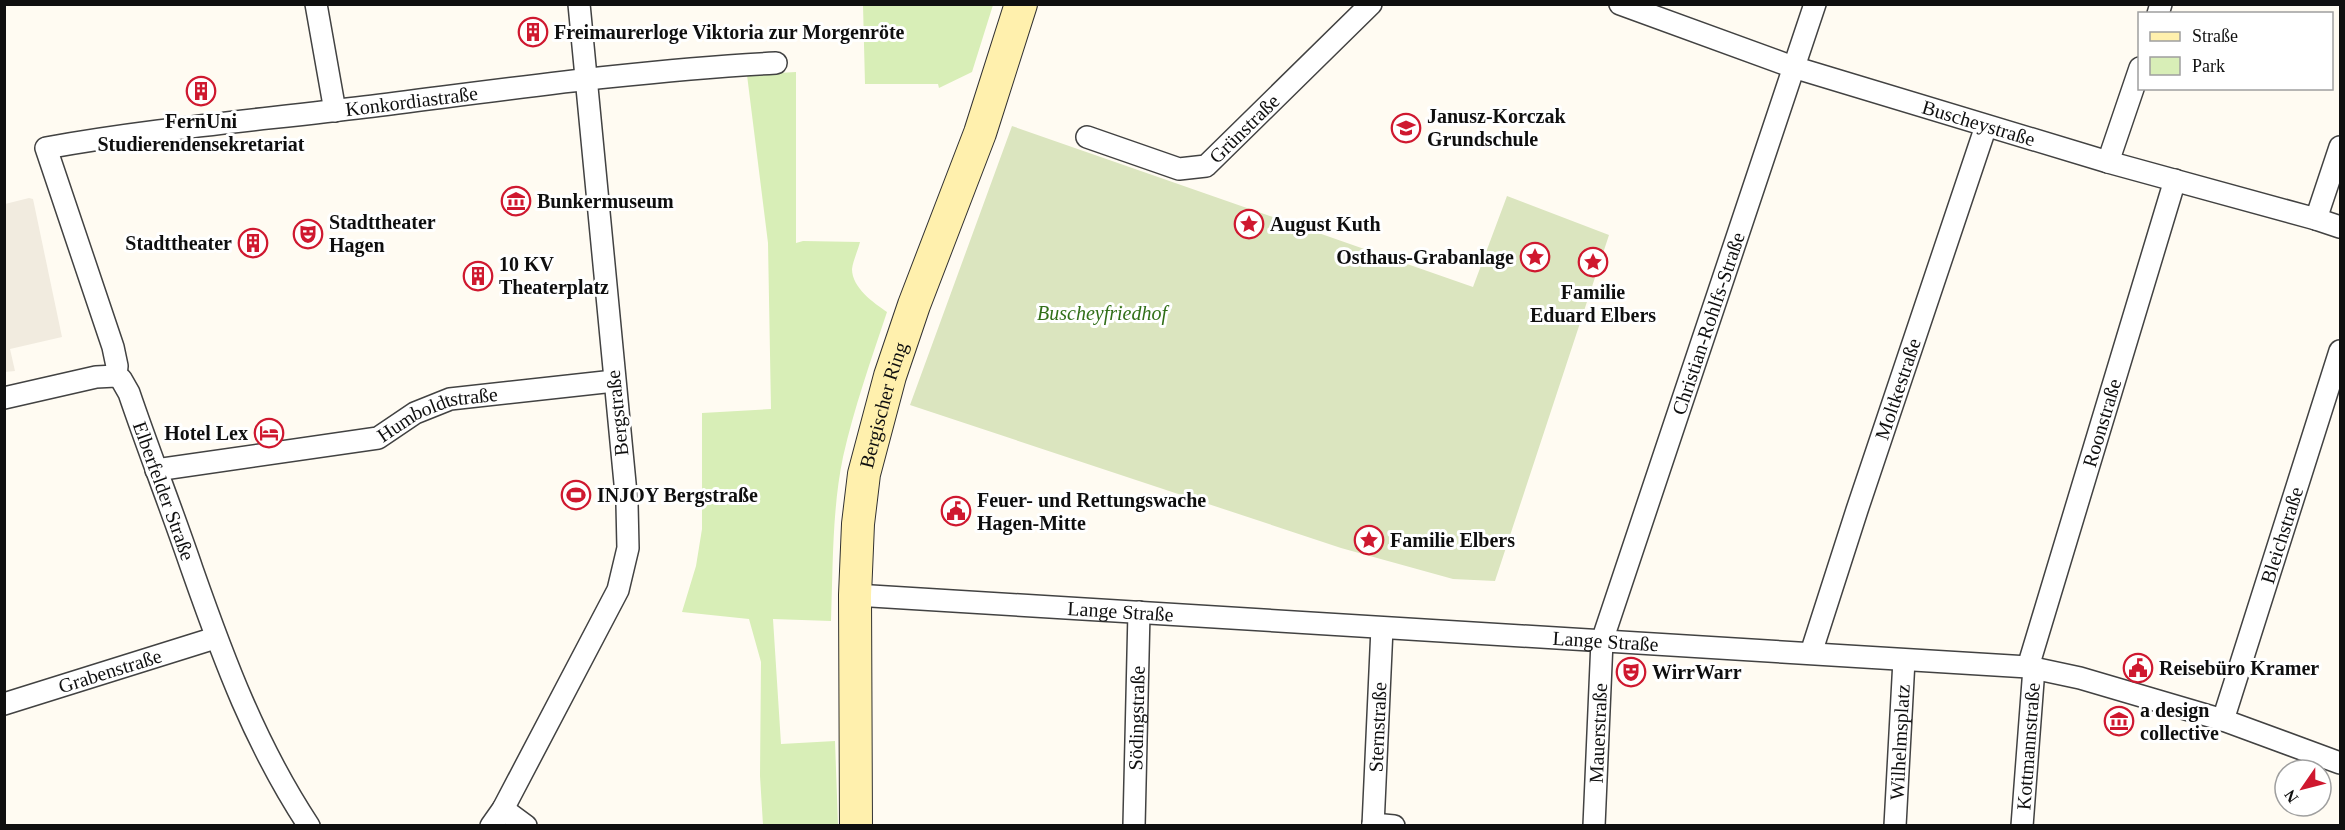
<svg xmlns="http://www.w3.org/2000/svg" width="2345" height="830" font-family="Georgia,serif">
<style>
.green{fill:#d8eeb7}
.cemetery{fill:#dbe5bf}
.plaza{fill:#f1ebdf}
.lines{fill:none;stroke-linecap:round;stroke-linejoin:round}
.minor-casing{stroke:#424242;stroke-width:24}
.secondary-casing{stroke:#313131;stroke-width:34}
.minor{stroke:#fff;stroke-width:21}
.secondary{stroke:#fff0ad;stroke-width:32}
.labels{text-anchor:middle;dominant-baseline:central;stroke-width:6;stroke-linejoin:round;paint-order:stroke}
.poi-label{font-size:20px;font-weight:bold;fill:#0f0f0f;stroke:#fff;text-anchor:start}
.street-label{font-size:20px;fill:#0f0f0f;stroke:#fff}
.park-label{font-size:20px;font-style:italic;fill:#316f18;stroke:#fff}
</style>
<rect width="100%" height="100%" fill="#fffbf2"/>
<!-- green -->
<path class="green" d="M863,5v-1l130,1 -21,67 -33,16 -1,-4h-73z
M796,72v171l7,-2 57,1c-2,8 -7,19 -8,27 0,19 22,34 35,43 -16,48 -33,96 -44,145 -11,53 -10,110 -12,164l-58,-2 8,125 54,-3 3,84h-75l-3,-49 1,-114 -12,-43 -67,-7 14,-46 6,-37v-116l69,-4 -3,-166 -21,-168z"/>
<!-- cemetery -->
<path class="cemetery" d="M1012,126l461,161 34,-91 102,39 -114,346 -42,-2 -112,-31 -431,-143z"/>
<!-- plaza -->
<path class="plaza" d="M29,198l4,1 29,138 -52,12 5,22 -10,1v-168z"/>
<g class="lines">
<!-- minor casing -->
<g class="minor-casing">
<g id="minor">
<path d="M316,4l19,107"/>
<path id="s1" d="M1620,4l173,63 315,95 208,57 24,8"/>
<path d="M2158,14l3,-10"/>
<path id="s2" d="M1087,137l92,32 27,-3 165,-162"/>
<path d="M2108,162l32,-94"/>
<path d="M2316,219l24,-72"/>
<path id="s3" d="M116,376l1,-10 -4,-19 -67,-199c105,-19 213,-28 319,-41 137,-17 274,-37 411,-44"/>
<path id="s4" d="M116,376l5,3 8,14c20,59 43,117 63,176 32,91 63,175 117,257"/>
<path d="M4,398l92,-21 20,-1"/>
<path id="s5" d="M156,470l222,-32 37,-25 35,-14 164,-18"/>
<path id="s6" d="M855,595l1173,72 52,11 143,42 117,43"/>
<path id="s7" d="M1811,653l46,-143 129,-384"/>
<path id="s8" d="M2028,667l147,-487"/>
<path id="s9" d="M4,704l211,-66"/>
<path id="s10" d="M2223,720l117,-369"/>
<path d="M503,809l23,17"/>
<path d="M1373,824l21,2"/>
<path d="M491,826l12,-17 115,-219 10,-42 -1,-44 -48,-500"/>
<path id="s11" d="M1134,826l5,-214"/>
<path id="s12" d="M1373,826l9,-198"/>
<path id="s13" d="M1594,826l8,-185 213,-637"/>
<path id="s14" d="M1895,826l9,-166"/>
<path id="s15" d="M2022,826l12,-158"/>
</g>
</g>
<!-- secondary casing -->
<g class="secondary-casing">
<g id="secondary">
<path id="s16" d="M856,826l-1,-231 3,-71 6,-50 26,-98 24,-71 66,-172 41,-129"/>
</g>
</g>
<!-- minor -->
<use href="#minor" class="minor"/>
<!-- secondary -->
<use href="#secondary" class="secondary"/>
</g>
<!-- icons -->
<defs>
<g id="building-ring" transform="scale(1.5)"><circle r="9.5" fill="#fff" stroke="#cf182f" stroke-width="1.5"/><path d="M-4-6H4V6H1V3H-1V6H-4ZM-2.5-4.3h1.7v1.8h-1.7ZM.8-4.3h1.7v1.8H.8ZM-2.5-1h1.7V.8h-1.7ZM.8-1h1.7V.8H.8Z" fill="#cf182f"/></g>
<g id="school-ring" transform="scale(1.5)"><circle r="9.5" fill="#fff" stroke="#cf182f" stroke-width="1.5"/><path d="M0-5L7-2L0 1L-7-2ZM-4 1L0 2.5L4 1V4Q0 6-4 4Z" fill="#cf182f"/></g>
<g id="museum-ring" transform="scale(1.5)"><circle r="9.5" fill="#fff" stroke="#cf182f" stroke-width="1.5"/><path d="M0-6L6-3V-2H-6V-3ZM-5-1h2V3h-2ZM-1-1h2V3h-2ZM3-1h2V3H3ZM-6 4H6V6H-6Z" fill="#cf182f"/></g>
<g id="sight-ring" transform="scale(1.5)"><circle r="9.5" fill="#fff" stroke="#cf182f" stroke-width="1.5"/><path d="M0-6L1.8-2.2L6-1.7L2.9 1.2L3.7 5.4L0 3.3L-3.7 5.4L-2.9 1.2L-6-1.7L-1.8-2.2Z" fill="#cf182f"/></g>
<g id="theatre-ring" transform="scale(1.5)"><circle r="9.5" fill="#fff" stroke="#cf182f" stroke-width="1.5"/><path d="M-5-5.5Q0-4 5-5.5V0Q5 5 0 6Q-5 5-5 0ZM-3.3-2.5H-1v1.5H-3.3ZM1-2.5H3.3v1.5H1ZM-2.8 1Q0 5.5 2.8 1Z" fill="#cf182f"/></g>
<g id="hotel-ring" transform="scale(1.5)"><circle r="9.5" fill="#fff" stroke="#cf182f" stroke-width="1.5"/><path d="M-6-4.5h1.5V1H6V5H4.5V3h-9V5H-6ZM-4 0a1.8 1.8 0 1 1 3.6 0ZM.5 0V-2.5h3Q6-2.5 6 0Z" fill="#cf182f"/></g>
<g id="stadium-ring" transform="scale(1.5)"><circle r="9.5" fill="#fff" stroke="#cf182f" stroke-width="1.5"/><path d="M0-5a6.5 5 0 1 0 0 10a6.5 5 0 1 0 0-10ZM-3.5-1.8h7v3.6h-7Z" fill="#cf182f"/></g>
<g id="civic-ring" transform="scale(1.5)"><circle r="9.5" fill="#fff" stroke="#cf182f" stroke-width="1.5"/><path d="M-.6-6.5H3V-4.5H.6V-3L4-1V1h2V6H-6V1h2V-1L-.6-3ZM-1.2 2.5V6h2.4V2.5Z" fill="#cf182f"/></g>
</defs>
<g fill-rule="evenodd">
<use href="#building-ring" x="533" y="32"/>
<use href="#building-ring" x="201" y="91"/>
<use href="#school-ring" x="1406" y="128"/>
<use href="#museum-ring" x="516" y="201"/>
<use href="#sight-ring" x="1249" y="224"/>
<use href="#theatre-ring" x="308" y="234"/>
<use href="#building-ring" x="253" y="243"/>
<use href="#sight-ring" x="1535" y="257"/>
<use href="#sight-ring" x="1593" y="262"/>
<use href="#building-ring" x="478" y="276"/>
<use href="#hotel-ring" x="269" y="433"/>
<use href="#stadium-ring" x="576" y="495"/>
<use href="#civic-ring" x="956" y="511"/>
<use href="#sight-ring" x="1369" y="540"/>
<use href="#civic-ring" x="2138" y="668"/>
<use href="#theatre-ring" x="1631" y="672"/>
<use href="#museum-ring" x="2119" y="721"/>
</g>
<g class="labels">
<!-- poi labels -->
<g class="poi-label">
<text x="554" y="32">Freimaurerloge Viktoria zur Morgenröte</text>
<text x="1427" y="116">Janusz-Korczak<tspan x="1427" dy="23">Grundschule</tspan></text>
<text x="201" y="121" text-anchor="middle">FernUni<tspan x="201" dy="23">Studierendensekretariat</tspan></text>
<text x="537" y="201">Bunkermuseum</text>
<text x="329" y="222">Stadttheater<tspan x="329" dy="23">Hagen</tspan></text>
<text x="1270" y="224">August Kuth</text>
<text x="232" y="243" text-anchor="end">Stadttheater</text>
<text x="1514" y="257" text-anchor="end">Osthaus-Grabanlage</text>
<text x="499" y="264">10 KV<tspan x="499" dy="23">Theaterplatz</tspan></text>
<text x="1593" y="292" text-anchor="middle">Familie<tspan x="1593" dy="23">Eduard Elbers</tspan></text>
<text x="248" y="433" text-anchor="end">Hotel Lex</text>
<text x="597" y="495">INJOY Bergstraße</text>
<text x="977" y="500">Feuer- und Rettungswache<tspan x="977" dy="23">Hagen-Mitte</tspan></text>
<text x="1390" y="540">Familie Elbers</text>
<text x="2159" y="668">Reisebüro Kramer</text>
<text x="1652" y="672">WirrWarr</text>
<text x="2140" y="710">a design<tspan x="2140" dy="23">collective</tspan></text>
</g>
<!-- street labels -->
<g class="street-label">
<text stroke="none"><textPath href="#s3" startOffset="608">Konkordiastraße</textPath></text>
<text stroke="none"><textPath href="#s1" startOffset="378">Buscheystraße</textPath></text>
<text stroke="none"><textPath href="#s2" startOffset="178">Grünstraße</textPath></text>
<text stroke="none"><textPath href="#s13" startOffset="520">Christian-Rohlfs-Straße</textPath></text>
<text stroke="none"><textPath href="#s7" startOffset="278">Moltkestraße</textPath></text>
<text stroke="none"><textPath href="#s16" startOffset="424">Bergischer Ring</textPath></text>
<text transform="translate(617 413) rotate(-96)">Bergstraße</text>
<text stroke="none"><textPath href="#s5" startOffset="290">Humboldtstraße</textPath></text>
<text stroke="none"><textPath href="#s8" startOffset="255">Roonstraße</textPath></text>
<text stroke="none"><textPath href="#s4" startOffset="126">Elberfelder Straße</textPath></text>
<text stroke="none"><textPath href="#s10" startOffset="194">Bleichstraße</textPath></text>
<text stroke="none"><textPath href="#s6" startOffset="266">Lange Straße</textPath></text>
<text stroke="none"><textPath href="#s6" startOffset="752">Lange Straße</textPath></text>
<text stroke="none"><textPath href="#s9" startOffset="111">Grabenstraße</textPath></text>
<text stroke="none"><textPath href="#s11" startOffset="108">Södingstraße</textPath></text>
<text stroke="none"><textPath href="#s12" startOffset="99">Sternstraße</textPath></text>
<text stroke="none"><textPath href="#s13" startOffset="93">Mauerstraße</textPath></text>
<text stroke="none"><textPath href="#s14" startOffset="84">Wilhelmsplatz</textPath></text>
<text stroke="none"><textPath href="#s15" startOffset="80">Kottmannstraße</textPath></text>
</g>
<!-- park labels -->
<g class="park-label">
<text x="1102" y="313">Buscheyfriedhof</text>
</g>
</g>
<!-- border -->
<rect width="2345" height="830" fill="none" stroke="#0f0f0f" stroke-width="12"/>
<!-- legend -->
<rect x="2138" y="12" width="195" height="78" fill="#ffffff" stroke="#9f9f9f" stroke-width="1.5"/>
<rect x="2150" y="32" width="30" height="9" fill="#fff0ad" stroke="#9f9f9f" stroke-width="1.5"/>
<text x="2192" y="42" font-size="18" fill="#0f0f0f">Straße</text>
<rect x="2150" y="57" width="30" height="18" fill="#d8eeb7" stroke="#9f9f9f" stroke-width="1.5"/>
<text x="2192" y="72" font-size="18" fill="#0f0f0f">Park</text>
<!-- north arrow -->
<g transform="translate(2303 788) rotate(235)"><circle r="28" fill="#ffffff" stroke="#9f9f9f" stroke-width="1.5"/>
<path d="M0-4.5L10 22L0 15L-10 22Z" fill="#cf182f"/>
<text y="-9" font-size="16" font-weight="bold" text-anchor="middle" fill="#0f0f0f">N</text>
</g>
</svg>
